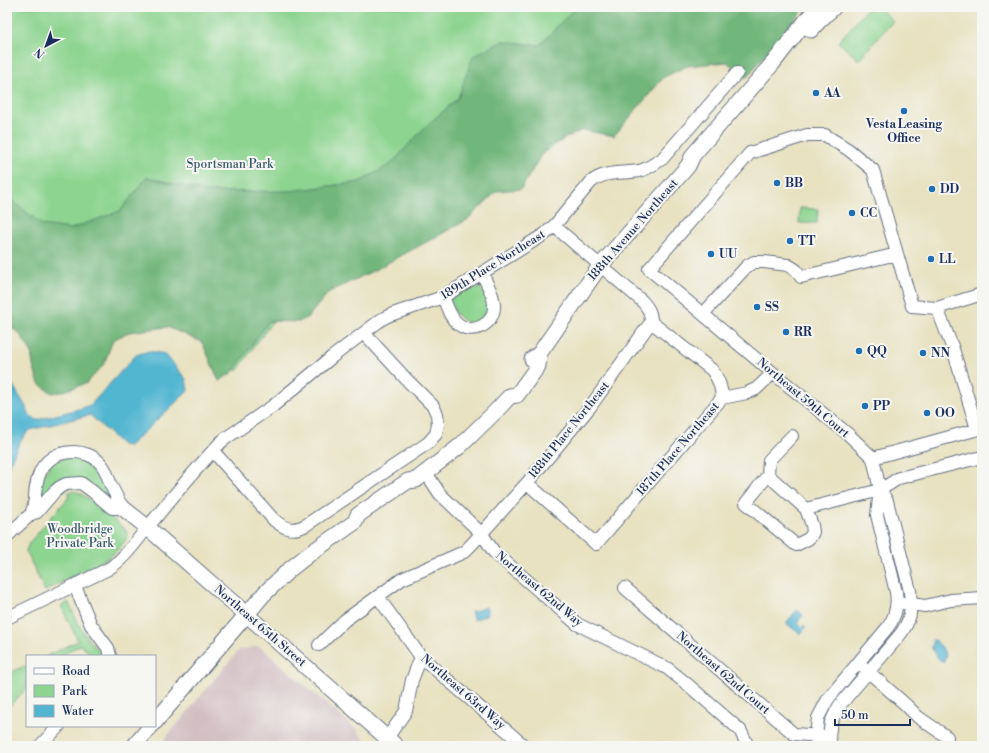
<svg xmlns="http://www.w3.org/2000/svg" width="989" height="753" font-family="'Libre Bodoni',serif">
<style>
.industrial{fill:#d2bec3}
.green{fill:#8cd48f;stroke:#548276}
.forest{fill:#71b67a;stroke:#46726c}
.water{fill:#52b6d1;stroke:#367298}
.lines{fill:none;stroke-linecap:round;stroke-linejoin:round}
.minor-casing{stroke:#636e81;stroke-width:14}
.tertiary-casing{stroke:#636e81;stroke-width:17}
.minor{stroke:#fff;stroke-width:12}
.tertiary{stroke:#fff;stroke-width:15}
.poi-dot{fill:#1f6fb2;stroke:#f6f6f2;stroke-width:1.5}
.labels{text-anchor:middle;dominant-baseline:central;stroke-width:4;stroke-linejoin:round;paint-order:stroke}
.poi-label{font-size:12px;font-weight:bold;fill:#1b2f5e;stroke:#f6f6f2;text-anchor:start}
.park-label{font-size:12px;fill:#37586a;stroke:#f6f6f2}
.street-label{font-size:12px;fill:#1b2f5e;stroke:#f6f6f2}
</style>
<rect width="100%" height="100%" fill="#f6f6f2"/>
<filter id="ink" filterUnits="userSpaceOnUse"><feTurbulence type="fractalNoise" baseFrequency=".025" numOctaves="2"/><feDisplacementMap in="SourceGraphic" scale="8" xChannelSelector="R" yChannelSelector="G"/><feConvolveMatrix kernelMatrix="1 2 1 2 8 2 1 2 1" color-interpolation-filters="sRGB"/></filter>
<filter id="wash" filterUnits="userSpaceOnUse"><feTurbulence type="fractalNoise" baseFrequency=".012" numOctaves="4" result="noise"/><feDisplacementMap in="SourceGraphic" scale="16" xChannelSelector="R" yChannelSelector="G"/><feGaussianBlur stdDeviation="0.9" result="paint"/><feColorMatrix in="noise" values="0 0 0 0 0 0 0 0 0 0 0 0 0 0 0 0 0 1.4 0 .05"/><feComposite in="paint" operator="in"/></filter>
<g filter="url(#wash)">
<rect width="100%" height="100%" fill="#e8e2c1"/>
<!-- industrial -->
<path class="industrial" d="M259,646l98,84 13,16h-211l80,-96z"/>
<!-- green -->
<path class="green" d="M7,7h797l-83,47 -38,6 -187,124 -225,139 -34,48 -91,-74 -139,22z
M869,7h9l15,14 -34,39 -21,-18z
M800,208l18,1 -1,14h-18z
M475,284c5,3 7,6 10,12 11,20 -12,37 -27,20 -4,-4 -6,-11 -8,-17z
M73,455l23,8 22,41 -37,-23 -40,22 -1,-21 12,-20z
M74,491c11,2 39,28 49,37l4,3 1,4c-4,10 -13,18 -22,24l-61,32 -19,-40 3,-8 39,-45 1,-6z
M68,602c6,11 10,24 18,34 5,7 12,12 16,20h-9l-13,-11 -20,11h-14l32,-15 -17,-35z
M27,665v23l-20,21v-35z"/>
<!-- forest -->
<path class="forest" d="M579,7h227l-11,12 -49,59 -19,-16 -40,4 -23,11 -50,59 -31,-6 -37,17 -25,42 -24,2 -30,29 -94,51 -44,21 -21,25 -9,5 -30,-1 -37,52 -13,8 -17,-39 -35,-15 -38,5 -16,8 -9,24 -17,19 -26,9 -9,1 -13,-9 -6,-18 -2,-15 -12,-18 -12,-9v-128l35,29 28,4 50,-18 27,-34 59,15 84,-1 69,-9 32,-18 35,-38 32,-28 15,-42 30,-15 37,4 29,-31z"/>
<!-- water -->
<path class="water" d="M149,351l16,3 21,25 2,12 -59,55 -7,-1 -32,-30 -60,15c-11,9 -16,26 -23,39v-105l4,18 15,25 4,9 7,4 45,-12 8,-3 5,-5 41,-45z
M486,607l2,7 -14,6 -3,-8 2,-1h2z
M797,610l6,5 -6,8 5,4 2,-2 2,2 -6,7 -14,-11z
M934,639l8,8 4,9 -2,3v2l-1,2 -8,-8 -4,-9 2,-2 -1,-3z"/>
</g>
<g filter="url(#ink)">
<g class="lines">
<!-- minor casing -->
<g class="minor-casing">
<path id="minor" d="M554,226l88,75c6,7 9,11 9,21l61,48c7,10 9,16 10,28
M443,297c4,9 7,21 15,27 15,12 37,0 36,-19 0,-11 -8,-22 -12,-32
M937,308l16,41 24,80
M703,314l44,-48 7,-4h10l24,3 8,5 5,7 96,-23
M213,451l61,69c11,9 19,12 32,5l122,-82 8,-9 2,-10 -1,-10 -4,-8 -26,-26 -43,-47
M873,458l-24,-23 -76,-62 -124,-104 101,-116 57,-18h18l24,15 24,20 39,136 25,2 45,-14
M873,458l109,-30
M426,473l14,21 42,40 12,18 83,72 90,44 20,16 53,46 8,16
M768,475l-22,28 50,42 12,-6 3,-3 2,-4 -1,-7 -6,-16 -38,-34 1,-15 23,-24
M527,483l69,61 126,-146 25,-5 9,-4 17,-16
M806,509l74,-19 19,-12 83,-21
M7,536l24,-22 6,-2 17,-20 6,-5 6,-3 15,-1 11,8 20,17h11c-5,-8 -9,-16 -13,-25 -2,-6 -4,-14 -9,-19 -6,-8 -18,-12 -27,-12 -23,0 -35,13 -38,35 -1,4 -1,8 -1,12 -1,5 -2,11 -4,15
M75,586l16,39 17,23 2,8
M625,588l169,146 28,2
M378,597l43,60 100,86 2,3
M904,603l21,3 26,-6 31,-2
M7,618l101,-49c18,-11 30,-31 44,-47 22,-27 45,-54 68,-79l6,-5 47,-32 59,-49 50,-38 8,-4 53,-18 102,-63 9,-8 37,-44c15,-12 31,-8 48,-11 9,-2 16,-8 23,-12l75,-86
M319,645l26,-25 57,-41 62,-27 8,-8 55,-61 63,-76 61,-85
M863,667l43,38 12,12 29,20
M387,738l19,-27 6,-31 9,-23
M40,746l19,-20
M816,746v-10l2,-18 10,-19 60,-72c8,-11 10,-22 8,-35l-19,-77 3,-25 -7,-32
M831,746l-2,-10 2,-14 8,-16 60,-70c12,-15 13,-26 11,-45l-23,-90 -7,-11"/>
</g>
<!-- tertiary casing -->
<g class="tertiary-casing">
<path id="tertiary" d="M811,30l8,-9 15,-14
M532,359l7,-5 61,-88 88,-100 5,-11 80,-92 36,-46 10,-10
M123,508l24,19 249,219
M155,722l109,-128 25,-24 19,-15 47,-33 3,-7 50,-34 8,-1 44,-34 35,-34 15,-16 7,-1 21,-29 1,-12
M134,746l17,-20"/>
</g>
<!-- minor -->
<use href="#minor" class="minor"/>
<!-- tertiary -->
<use href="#tertiary" class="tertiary"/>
</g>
</g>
<!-- markers -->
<g class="poi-dot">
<circle cx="816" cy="93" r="4"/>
<circle cx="904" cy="111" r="4"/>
<circle cx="777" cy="183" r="4"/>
<circle cx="932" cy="189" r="4"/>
<circle cx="852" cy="213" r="4"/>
<circle cx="790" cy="241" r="4"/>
<circle cx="711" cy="254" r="4"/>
<circle cx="931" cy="259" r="4"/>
<circle cx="757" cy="307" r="4"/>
<circle cx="786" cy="332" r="4"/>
<circle cx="859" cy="351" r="4"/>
<circle cx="923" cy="353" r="4"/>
<circle cx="865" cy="406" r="4"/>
<circle cx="927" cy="413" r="4"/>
</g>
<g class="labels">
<!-- poi labels -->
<g class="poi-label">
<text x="824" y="93">AA</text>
<text x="904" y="124" text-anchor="middle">Vesta Leasing<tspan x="904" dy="14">Office</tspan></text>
<text x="785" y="183">BB</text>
<text x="940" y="189">DD</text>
<text x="860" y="213">CC</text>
<text x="798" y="241">TT</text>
<text x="719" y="254">UU</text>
<text x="939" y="259">LL</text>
<text x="765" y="307">SS</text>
<text x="794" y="332">RR</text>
<text x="867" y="351">QQ</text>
<text x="931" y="353">NN</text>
<text x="873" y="406">PP</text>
<text x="935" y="413">OO</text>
</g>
<!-- park labels -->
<g class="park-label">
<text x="230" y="164">Sportsman Park</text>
<text x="80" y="529">Woodbridge<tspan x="80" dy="14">Private Park</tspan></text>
</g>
<!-- street labels -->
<g class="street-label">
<text transform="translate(633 230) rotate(-49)">188th Avenue Northeast</text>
<text transform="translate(493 265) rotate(-32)">189th Place Northeast</text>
<text transform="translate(803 398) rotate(40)">Northeast 59th Court</text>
<text transform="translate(569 430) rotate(-51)">188th Place Northeast</text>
<text transform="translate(678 449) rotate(-49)">187th Place Northeast</text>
<text transform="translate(539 589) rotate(40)">Northeast 62nd Way</text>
<text transform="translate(260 626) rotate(41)">Northeast 65th Street</text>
<text transform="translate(723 673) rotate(41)">Northeast 62nd Court</text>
<text transform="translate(463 692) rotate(41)">Northeast 63rd Way</text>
</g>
</g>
<!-- margin -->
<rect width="989" height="753" fill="none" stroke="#f6f6f2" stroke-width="24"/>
<!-- legend -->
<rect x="26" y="655" width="130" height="72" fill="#f6f6f2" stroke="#9ea6b7"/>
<rect x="34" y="668" width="20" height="6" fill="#ffffff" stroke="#9ea6b7"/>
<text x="62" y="675" font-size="12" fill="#1b2f5e">Road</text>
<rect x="34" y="685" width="20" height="12" fill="#8cd48f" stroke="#9ea6b7"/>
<text x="62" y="695" font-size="12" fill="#1b2f5e">Park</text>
<rect x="34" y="705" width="20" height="12" fill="#52b6d1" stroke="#9ea6b7"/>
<text x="62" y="715" font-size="12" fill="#1b2f5e">Water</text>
<!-- north arrow -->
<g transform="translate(46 46) rotate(221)" stroke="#f6f6f2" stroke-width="3" paint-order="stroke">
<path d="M0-3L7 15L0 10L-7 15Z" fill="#1b2f5e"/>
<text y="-6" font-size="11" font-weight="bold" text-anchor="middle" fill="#1b2f5e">N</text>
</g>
<!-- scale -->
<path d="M835 719v6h75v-6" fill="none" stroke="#1b2f5e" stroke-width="2"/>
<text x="841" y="719" font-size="12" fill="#1b2f5e" stroke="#f6f6f2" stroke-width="3" paint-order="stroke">50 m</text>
</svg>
